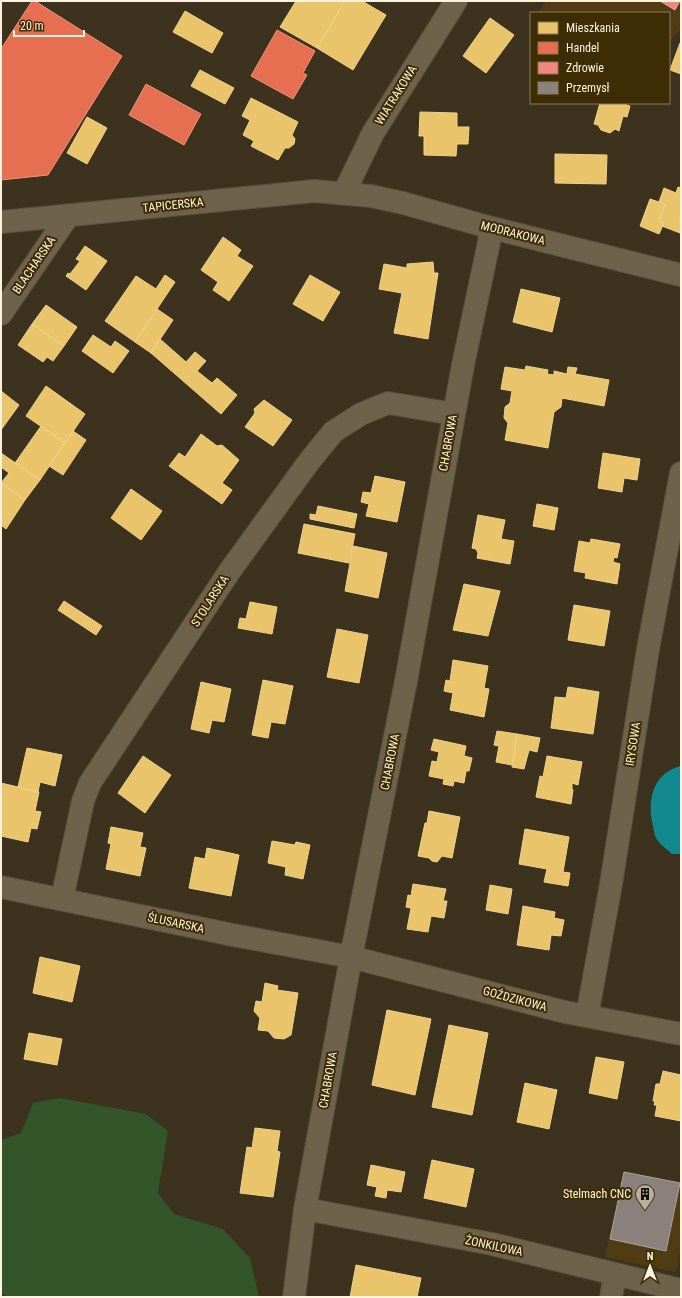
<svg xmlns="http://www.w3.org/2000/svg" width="682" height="1298" font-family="'Roboto Condensed',sans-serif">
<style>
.built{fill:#503c14}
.green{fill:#32552a}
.water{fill:#12898f}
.homes{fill:#e9c46a;stroke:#efd28c}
.shops{fill:#e76f51;stroke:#ee967b}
.health{fill:#f28482;stroke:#f5a59d}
.industry{fill:#8a817c;stroke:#aca399}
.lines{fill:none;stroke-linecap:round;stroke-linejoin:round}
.minor-casing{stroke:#564e3f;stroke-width:24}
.minor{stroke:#6e634a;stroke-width:22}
.labels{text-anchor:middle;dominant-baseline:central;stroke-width:4;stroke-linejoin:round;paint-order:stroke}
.street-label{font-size:12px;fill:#fdf2dd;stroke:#3e2c05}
.poi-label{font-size:12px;fill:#fdf2dd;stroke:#3e2c05;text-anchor:end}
</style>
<rect width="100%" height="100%" fill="#3c321e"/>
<!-- built -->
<path class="built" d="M546,1h135v27l-12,14v-29l-130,-1z
M624,1172l57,11v65l-5,24 -71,-15z"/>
<!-- green -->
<path class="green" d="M60,1098l86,16 22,17 -10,62 16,21 49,15 27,29 9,39h-251l-7,-4v-153l20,-7 12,-30z"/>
<!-- water -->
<path class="water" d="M681,766v88h-9c-5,-5 -13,-10 -16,-16 -2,-3 -2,-8 -3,-12 -6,-25 -1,-53 28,-60z"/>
<!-- homes -->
<path class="homes" d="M296,1h49l-28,47 -37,-21z
M345,1h17l24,14 -33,55 -36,-22z
M185,11l38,22 -11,20 -39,-21z
M490,18l24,17 -28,38 -23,-17z
M680,43h1v31l-11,-4z
M200,70l34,18 -9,16 -34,-18z
M251,98l47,24 -6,13 3,4 -1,5 -5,4h-4l-7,12 -27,-14 3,-5 -11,-6 7,-15 -8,-4z
M600,103h27l-1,2 4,1 -3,11 -4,-1 -4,15 -4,-2 -5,4 -9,-3 -3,-5 -4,-1z
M420,112l37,1v14h12l-1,17h-11l-1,12 -32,-1v-19h-5z
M87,117l20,11 -20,36 -20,-11z
M555,154l52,1 -1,29 -51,-1z
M678,187l3,1 -1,45 -18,-7 2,-3 -5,-2 6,-17 -6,-2 5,-14 12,5z
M650,199l15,5 -6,17 5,2 -5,11 -19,-8z
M223,237l18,13 -4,6 16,10 -24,35 -16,-11 5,-8 -17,-12z
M85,246l22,15 -21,29 -20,-14 2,-3 2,1 10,-13 -4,-2z
M433,262l1,11h4l-10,66 -34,-6 8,-40 -23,-4 5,-25 23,4v-4z
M165,275l10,7 -40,60 -30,-21 31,-45 20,13z
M310,275l30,17 -17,29 -30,-17z
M521,289l39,9 -8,34 -39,-10z
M46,305l31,22 -13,19 -32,-22z
M157,309l16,11 -22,33 -16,-11z
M32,324l32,22 -11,15 -6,-4 -4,5 -25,-17z
M93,335l18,12 4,-6 14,10 -16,22 -31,-22z
M160,339l26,23 9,-10 11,9 -9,10 15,12 5,-5 20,17 -16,19 -70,-61z
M526,366l22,4 -1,4 7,1v-4l13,3 1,-7 9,1 -2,6 34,6 -5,26 -42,-8 -1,9 -7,5 -6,36 -43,-8 3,-17 -4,-5 1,-11 5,-4 2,-12 -11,-2 4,-22 20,3z
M46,386l39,28 -20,29 -39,-27z
M1,391l18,14 -18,25z
M264,400l28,20 -19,26 -28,-19 10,-14 -1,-4z
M41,426l24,17 -25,37 -25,-17z
M73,431l13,9 -23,35 -14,-9z
M201,434l16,12 5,-1 17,15 -17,23 10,7 -10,14 -53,-38 10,-13 6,4z
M1,453l39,27 -15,20 -24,-17 8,-10 -8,-6z
M603,453l37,6 -3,21 -13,-2 -2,14 -24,-4z
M375,476l30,6 -8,40 -31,-6 3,-12 -8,-2 2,-10 8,1z
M1,483l24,17 -19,29 -5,-4z
M131,489l31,22 -21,29 -30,-22z
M537,504l21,4 -4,22 -21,-4z
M318,506l39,8 -3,14 -44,-9v-5l6,1z
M478,515l27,5 -4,19 13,2 -4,23 -33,-6 1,-5 -2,-4 -4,-1z
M304,524l51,10 -6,29 -51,-10z
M591,539l29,5 -3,14 -3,-1 -1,5 7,2 -3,20 -32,-6 1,-5 -12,-2 5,-30 11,2z
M353,546l34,7 -9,45 -33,-7z
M464,584l36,7 -12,45 -35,-6z
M64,601l38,25 -6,9 -38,-25z
M250,602l27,5 -5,27 -34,-6 2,-10 6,1z
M574,605l36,6 -6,35 -36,-6z
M337,629l31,6 -9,48 -32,-6z
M453,660l35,6 -4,22 5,1 -5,28 -34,-7 3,-17 -9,-2 2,-11 4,1z
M263,680l30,6 -8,38 -14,-2 -3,16 -16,-3z
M201,682l30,7 -7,33 -12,-2 -3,13 -18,-4z
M568,687l31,5 -6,42 -42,-6 4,-31 11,1z
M497,731l20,3 -5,31 -16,-3 3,-16 -5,-1z
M517,734l23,4 -3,14 -8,-2 -5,19 -12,-2z
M434,739l32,7 -2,10 8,2 -3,13h-3l-2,12 -10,-2 -1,5 -10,-2 1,-5 -15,-3 3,-15 5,1 2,-10 -8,-2z
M27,748l35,7 -7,31 -15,-4 -2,10 -20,-5z
M143,756l28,19 -26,38 -27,-20z
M547,756l35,6 -4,23 -6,-2v6l1,1 -2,14 -35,-7 4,-21 3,1z
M1,783l38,9 -4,19 6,1 -4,17 -6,-1 -3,14 -27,-6z
M429,811l31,6 -8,41 -10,-2 -5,6 -5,-1 -3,-3 -11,-2 7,-33h2z
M111,827l32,6 -3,14 6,1 -6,28 -34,-7 5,-25 -3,-1z
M525,829l44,8 -6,35 7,1 -2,13 -24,-4 3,-13 -28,-5z
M272,841l23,4 1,-3 14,3 -7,34 -18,-4 1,-8 -18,-4z
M207,848l32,7 -8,41 -42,-8 6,-31 10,2z
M413,884l33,5 -3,12h4l-3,17 -13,-2 -3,16 -21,-3 4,-21 -5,-1 2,-12 3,1z
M490,885l22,4 -4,25 -22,-4z
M523,906l32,6 -1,6 10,2 -3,16 -10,-1 -2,15 -32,-5z
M40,957l40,9 -8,36 -39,-9z
M265,983l13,3 -1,4 21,3 -7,42 -7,4 -10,-1 -6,-7 -10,-1 2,-12 -6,-7 2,-10 6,1z
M387,1010l44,9 -16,76 -43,-10z
M449,1025l39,8 -16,82 -40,-8z
M29,1033l33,6 -5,26 -33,-6z
M596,1057l28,5 -7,37 -28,-6z
M663,1071l18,4v46l-26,-5 2,-11h-3l1,-4h-2l3,-17h4z
M525,1083l32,7 -8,39 -32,-7z
M255,1128l25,3 -3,20 3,1 -7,45 -33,-4 7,-46 5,1z
M432,1160l42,9 -8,38 -42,-9z
M371,1165l34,7 -4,20 -14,-2 -1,8 -11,-2 2,-9 -10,-2z
M356,1265l65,13 -4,19h-67z"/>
<!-- shops -->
<path class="shops" d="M32,1h3l87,55 -74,119 -47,5v-131z
M277,30l38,21 -12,22 4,2 -14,24 -42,-23z
M146,84l55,30 -17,31 -55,-30z"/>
<!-- health -->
<path class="health" d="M660,1h20l-5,9z"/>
<!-- industry -->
<path class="industry" d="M624,1172l56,11 -14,68 -56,-12z"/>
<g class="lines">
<!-- minor casing -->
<g class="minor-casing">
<path id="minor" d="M344,193l29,-60 83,-132
M1,222l313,-31 57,5 32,7 89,25 189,47
M1,314l67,-98
M1,887l232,48 118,22 214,55 116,22
M62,899l21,-98 7,-18 139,-211 79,-109 25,-31 28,-18 27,-11 66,11
M587,1016l24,-132 37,-235 33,-176
M305,1209l187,35 189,46
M294,1297l11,-88 46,-252 55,-276 57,-316 29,-137
M611,1297l4,-22"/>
</g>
<!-- minor -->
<use href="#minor" class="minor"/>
</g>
<!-- icons -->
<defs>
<g id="building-pin" transform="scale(1)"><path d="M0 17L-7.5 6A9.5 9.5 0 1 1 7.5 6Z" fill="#b9af9a" stroke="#3e2c05"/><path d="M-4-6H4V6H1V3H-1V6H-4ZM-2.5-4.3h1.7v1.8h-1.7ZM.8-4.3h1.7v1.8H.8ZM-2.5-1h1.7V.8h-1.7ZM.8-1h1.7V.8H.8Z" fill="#111"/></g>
</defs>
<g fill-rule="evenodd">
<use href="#building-pin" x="645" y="1194"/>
</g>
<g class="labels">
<!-- street labels -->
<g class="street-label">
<text transform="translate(396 95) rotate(-58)">WIATRAKOWA</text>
<text transform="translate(173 205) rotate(-6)">TAPICERSKA</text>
<text transform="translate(513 233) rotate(14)">MODRAKOWA</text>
<text transform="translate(34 265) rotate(-56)">BLACHARSKA</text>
<text transform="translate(448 443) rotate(-80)">CHABROWA</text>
<text transform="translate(210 601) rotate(-57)">STOLARSKA</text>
<text transform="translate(633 744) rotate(-81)">IRYSOWA</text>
<text transform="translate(390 762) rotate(-79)">CHABROWA</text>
<text transform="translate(176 923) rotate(12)">ŚLUSARSKA</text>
<text transform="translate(515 999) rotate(15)">GOŹDZIKOWA</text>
<text transform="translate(328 1080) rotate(-80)">CHABROWA</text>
<text transform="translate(494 1246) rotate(12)">ŻONKILOWA</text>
</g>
<!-- poi labels -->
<g class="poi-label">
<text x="631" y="1194">Stelmach CNC</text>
</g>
</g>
<!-- border -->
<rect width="682" height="1298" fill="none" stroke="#fdf2dd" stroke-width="4"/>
<!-- legend -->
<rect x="530" y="12" width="140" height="92" fill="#3e2c05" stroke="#8a7b5b"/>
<rect x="538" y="22" width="20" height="12" fill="#e9c46a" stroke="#8a7b5b"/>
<text x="566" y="32" font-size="12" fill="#fdf2dd">Mieszkania</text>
<rect x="538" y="42" width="20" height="12" fill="#e76f51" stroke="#8a7b5b"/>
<text x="566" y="52" font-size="12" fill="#fdf2dd">Handel</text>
<rect x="538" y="62" width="20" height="12" fill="#f28482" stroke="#8a7b5b"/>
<text x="566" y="72" font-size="12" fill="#fdf2dd">Zdrowie</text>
<rect x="538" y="82" width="20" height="12" fill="#8a817c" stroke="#8a7b5b"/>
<text x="566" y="92" font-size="12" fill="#fdf2dd">Przemysł</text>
<!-- north arrow -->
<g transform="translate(650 1266)" stroke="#3e2c05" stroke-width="3" paint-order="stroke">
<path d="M0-3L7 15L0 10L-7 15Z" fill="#fdf2dd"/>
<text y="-6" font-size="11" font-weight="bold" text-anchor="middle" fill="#fdf2dd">N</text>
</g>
<!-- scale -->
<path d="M14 30v6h70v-6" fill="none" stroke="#fdf2dd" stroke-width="2"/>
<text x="20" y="30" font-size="12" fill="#fdf2dd" stroke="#3e2c05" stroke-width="3" paint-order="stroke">20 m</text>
</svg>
